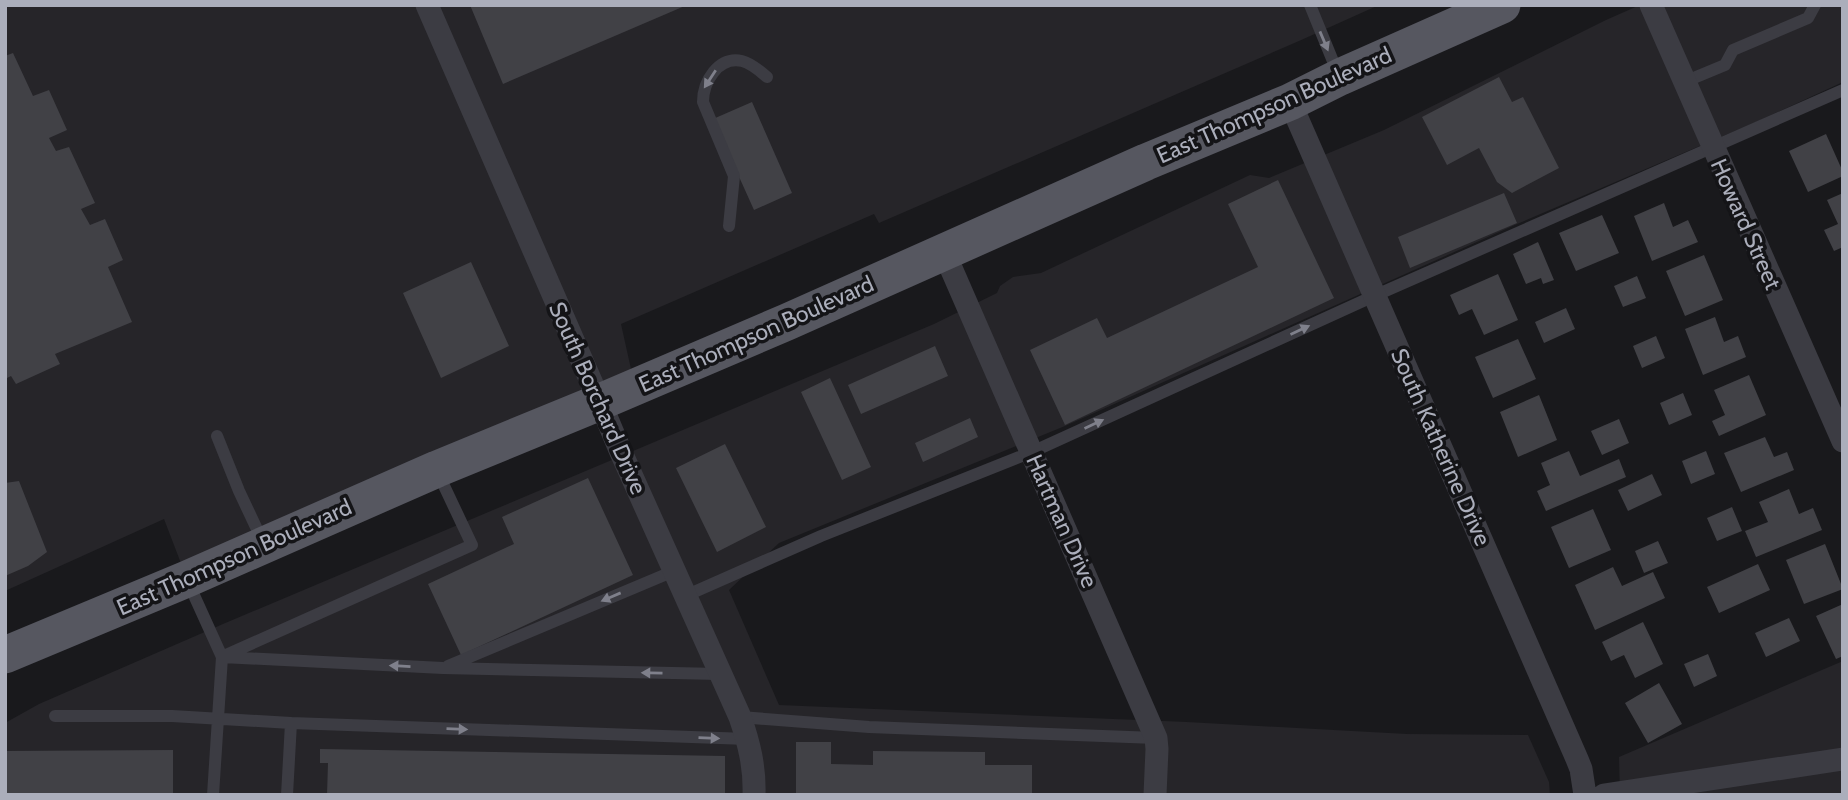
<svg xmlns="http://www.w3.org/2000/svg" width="1848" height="800" font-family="Cabin,sans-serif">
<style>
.built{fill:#262529}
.building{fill:#414146}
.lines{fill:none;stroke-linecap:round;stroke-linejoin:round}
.lane{stroke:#3c3c43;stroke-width:12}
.street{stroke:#3c3c43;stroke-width:23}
.primary{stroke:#565760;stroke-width:37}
.oneway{fill:#7f808b}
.labels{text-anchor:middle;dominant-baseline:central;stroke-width:7;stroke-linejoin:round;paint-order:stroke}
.street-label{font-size:23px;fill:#abaebb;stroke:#141417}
</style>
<rect width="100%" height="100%" fill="#19191c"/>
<!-- built -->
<path class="built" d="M5,5h1374l-80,36 -420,182 -5,-9 -253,110 14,63 -448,192 -23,-60 -159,72z
M1640,5h203v77l-87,40 -239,102 -452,202 -286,117 -50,47 50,115 408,17 220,12 121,1 21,47 1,13h-1545v-72l34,-19 184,-80 711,-300 63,-31 3,-7 13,-9 28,-4 209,-98 19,3 115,-48 222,-110z
M1843,661v134h-223l-1,-38z"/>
<!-- building -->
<path class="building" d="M470,5h217l-184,79z
M13,53l20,43 16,-6 18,40 -18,8 7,13 13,-4 26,56 -14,6 9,16 15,-6 18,41 -15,7 24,55 -77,32 5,10 -44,20 -5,-8 -6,3v-323z
M1499,77l13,25 11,-5 36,71 -47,25 -15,-11 -18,-34 -32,17 -25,-48z
M752,102l40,91 -38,17 -41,-91z
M1826,134l17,38v4l-35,16 -19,-41z
M1278,180l56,118 -269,127 -35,-75 67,-32 10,20 151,-71 -30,-63z
M1504,193l13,30 -107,45 -12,-31z
M1843,193v54l-9,4 -10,-21 14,-6 -11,-24z
M1664,203l9,24 15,-7 10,22 -46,19 -18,-45z
M1602,215l17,38 -43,18 -17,-38z
M1538,242l16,38 -11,4 -2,-6 -15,6 -13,-30z
M1704,255l19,45 -38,16 -19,-45z
M471,262l38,84 -68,32 -38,-85z
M1498,274l20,46 -34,15 -12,-26 -13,6 -9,-20z
M1637,276l9,22 -23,9 -9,-21z
M1566,308l9,21 -31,14 -9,-21z
M1715,317l9,25 14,-6 8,21 -43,18 -18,-46z
M1656,336l9,22 -23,10 -9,-22z
M1518,339l18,40 -43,19 -18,-41z
M935,346l13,30 -87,38 -13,-29z
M1749,375l17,40 -47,21 -7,-15 13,-6 -11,-25z
M830,378l41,89 -29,13 -41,-88z
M1683,393l9,22 -23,10 -9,-22z
M1539,395l18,45 -39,17 -18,-45z
M970,418l8,19 -55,25 -8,-19z
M1619,419l10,24 -27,12 -11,-24z
M1765,437l9,20 13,-5 7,18 -53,22 -17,-39z
M725,444l41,83 -49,25 -41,-84z
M1569,451l11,25 39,-17 7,18 -80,34 -9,-20 13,-6 -9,-22z
M1706,451l9,23 -24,10 -9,-23z
M1652,474l10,21 -34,16 -10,-21z
M588,478l45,97 -172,80 -33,-71 86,-40 -12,-27z
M19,481l28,71 -19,14 -23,10v-93z
M1789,489l10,25 14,-6 9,22 -66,27 -11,-26 23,-9 -9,-20z
M1732,507l10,24 -25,10 -10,-23z
M1593,509l18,41 -42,18 -18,-41z
M1658,541l10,22 -24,10 -9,-22z
M1825,544l18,45 -39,15 -18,-44z
M1758,564l12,26 -51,23 -12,-26z
M1613,567l9,19 31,-14 12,26 -70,32 -20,-45z
M1843,604v52l-7,3 -20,-43z
M1789,618l11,23 -34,16 -11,-24z
M1643,622l20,42 -28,14 -11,-23 -13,6 -9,-19z
M1708,654l9,22 -23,11 -10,-23z
M1659,683l23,41 -34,19 -23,-40z
M796,742h35v22l42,1v-14l112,1v13h47v30h-236z
M320,749l405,7v39h-398l1,-32h-8z
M173,750v45h-168v-44z"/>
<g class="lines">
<!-- lane -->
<path class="lane" d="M1310,5l29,71
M1684,82l41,-17 8,-15 75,-32 7,-13
M729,226l5,-50 -31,-74c0,-20 15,-46 39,-41 9,2 18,10 25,16
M217,436l22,55 24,51
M188,582l34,75 -9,138
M685,596l136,-60 211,-84 342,-156 469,-206
M226,655l246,-110 -34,-72
M222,657l221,11 277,6
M448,666l226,-95
M55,716h117l119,7 -4,72
M740,717l129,10 287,11
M291,723l457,16"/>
<!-- street -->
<path class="street" d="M427,5l173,397 20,48 120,267c9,26 15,50 14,78
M1651,5l192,436
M1290,102l287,657 4,10 4,26
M944,252l212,486 1,11 -2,46
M1604,795l239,-36"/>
<!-- primary -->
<path class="primary" d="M5,655l182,-76 250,-110 163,-67 187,-80 359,-160 144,-60 50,-25 162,-72"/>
</g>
<!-- one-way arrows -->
<defs><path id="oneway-solid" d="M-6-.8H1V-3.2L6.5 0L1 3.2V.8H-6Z" transform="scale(1.75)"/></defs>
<g class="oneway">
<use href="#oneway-solid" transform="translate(1324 41) rotate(67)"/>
<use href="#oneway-solid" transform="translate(710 79) rotate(123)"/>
<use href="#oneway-solid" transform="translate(1300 330) rotate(-25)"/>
<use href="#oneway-solid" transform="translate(1094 424) rotate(-25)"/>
<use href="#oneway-solid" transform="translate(611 597) rotate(157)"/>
<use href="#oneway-solid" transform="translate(400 666) rotate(-177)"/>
<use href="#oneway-solid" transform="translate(652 673) rotate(-179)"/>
<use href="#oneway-solid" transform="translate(457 729) rotate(2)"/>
<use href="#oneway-solid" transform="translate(709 738) rotate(2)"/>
</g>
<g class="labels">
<!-- street labels -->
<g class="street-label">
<text transform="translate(1274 105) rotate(-24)">East Thompson Boulevard</text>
<text transform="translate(1746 224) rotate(66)">Howard Street</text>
<text transform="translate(756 334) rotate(-24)">East Thompson Boulevard</text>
<text transform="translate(598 398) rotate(66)">South Borchard Drive</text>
<text transform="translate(1441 447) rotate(66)">South Katherine Drive</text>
<text transform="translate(1062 521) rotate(66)">Hartman Drive</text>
<text transform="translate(234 557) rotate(-24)">East Thompson Boulevard</text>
</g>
</g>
<!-- border -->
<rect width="1848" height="800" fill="none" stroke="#abaebb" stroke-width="14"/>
</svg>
